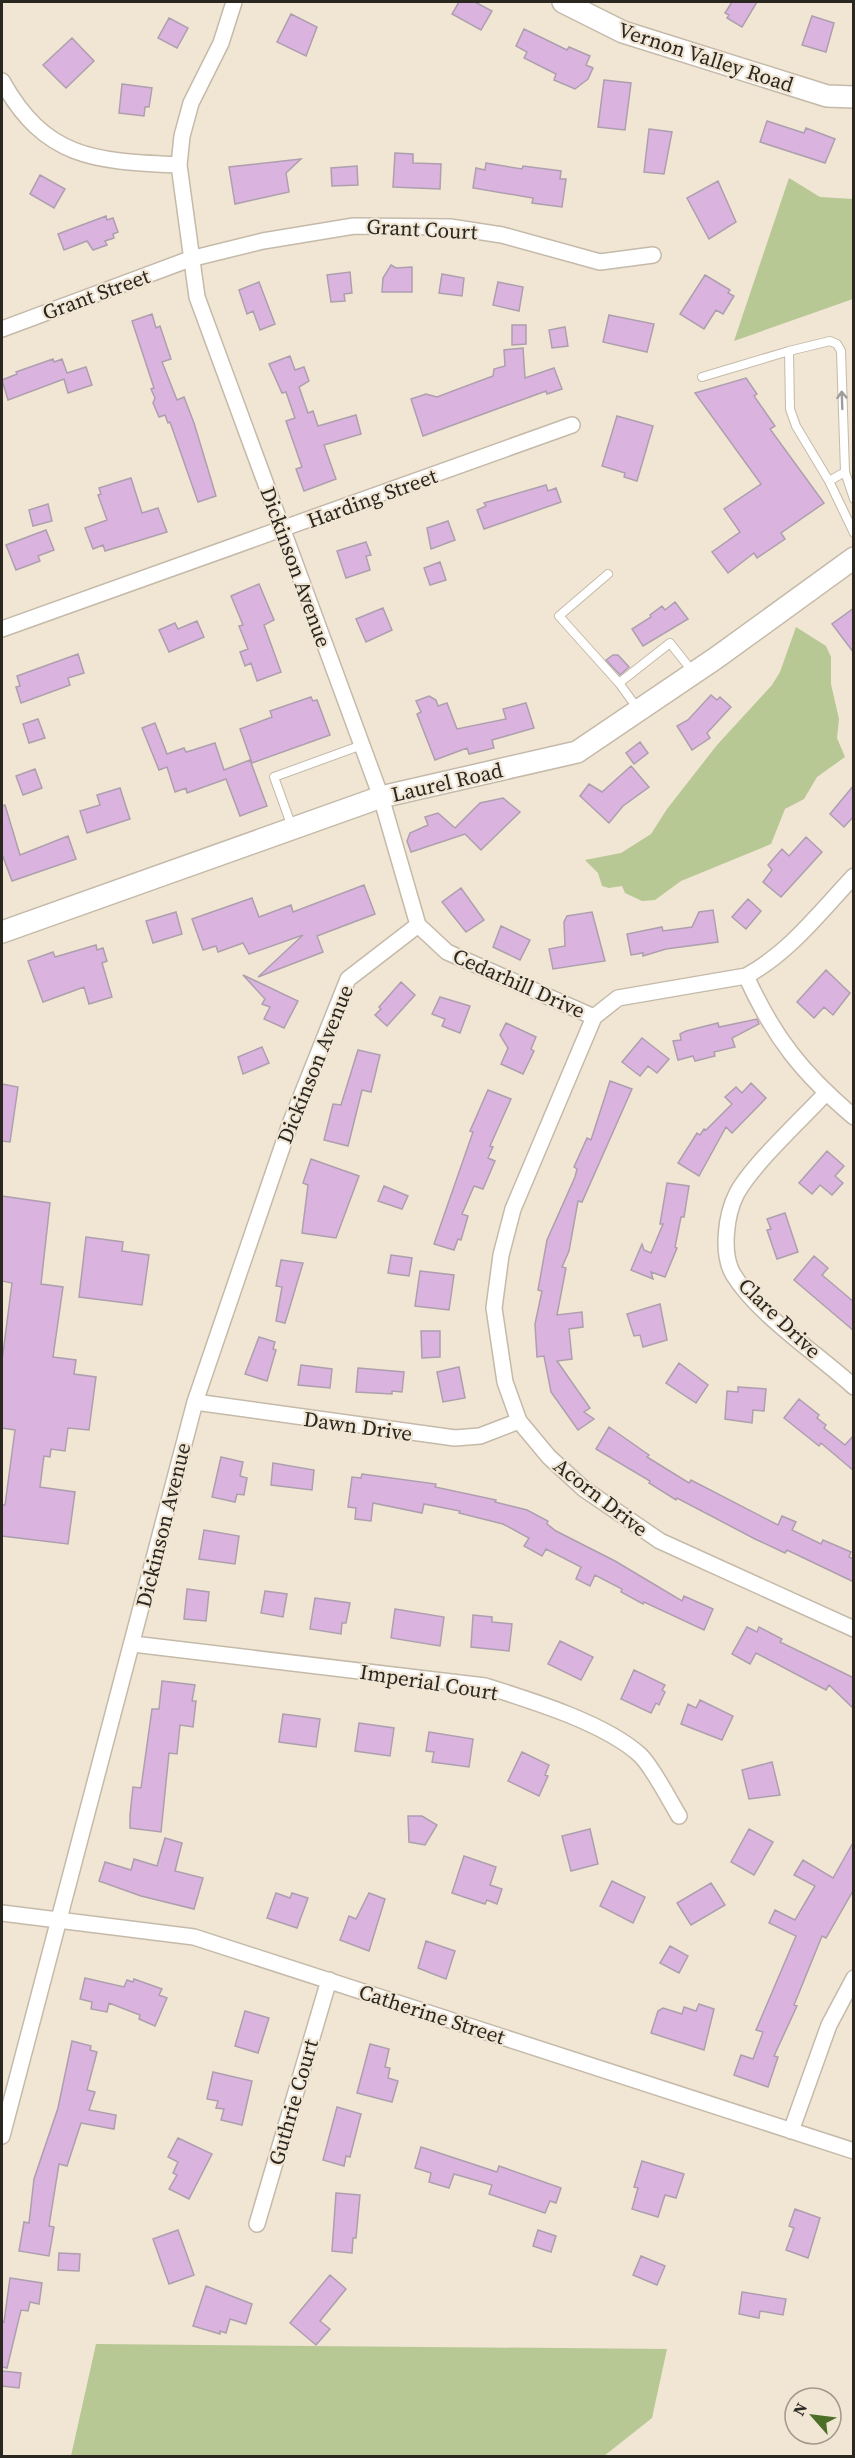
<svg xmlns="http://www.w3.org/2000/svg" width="855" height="2458" font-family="'Source Serif 4',serif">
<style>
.green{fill:#b8c895}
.building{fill:#dab4de;stroke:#ad9fae;stroke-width:1.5}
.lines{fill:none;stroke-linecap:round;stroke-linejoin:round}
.service-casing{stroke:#c5baa9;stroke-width:10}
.minor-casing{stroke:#c5baa9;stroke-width:18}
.secondary-casing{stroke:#c5baa9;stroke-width:24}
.service{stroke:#fff;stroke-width:8}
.minor{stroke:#fff;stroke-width:15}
.secondary{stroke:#fff;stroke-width:21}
.oneway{stroke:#9f9d9b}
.labels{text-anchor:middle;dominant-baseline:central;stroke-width:4.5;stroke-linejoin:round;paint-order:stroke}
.street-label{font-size:21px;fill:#2a2620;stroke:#f1e5d4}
</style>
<rect width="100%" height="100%" fill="#f1e5d4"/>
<!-- green -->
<path class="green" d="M789,178l31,19 33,2v100l-119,42z
M796,627l30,19 5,11v27l8,35 -2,19 8,19 -28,20 -13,22 -19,10 -14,35 -90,37 -26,19 -13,1 -17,-8 -3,-7 -13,2 -7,-2 -4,-13 -13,-13 36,-7 30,-19 16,-25 50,-64 55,-60 8,-13z
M96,2344l571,5 -15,69 -48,38h-533z"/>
<!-- building -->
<path class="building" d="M459,2h16l17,9 -11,19 -29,-16z
M732,2h25l-15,25 -15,-9 2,-3 -4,-2z
M291,14l26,13 -11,29 -29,-14z
M812,16l22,7 -8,29 -24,-7z
M169,18l19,10 -11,20 -19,-10z
M524,29l43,21 2,-3 21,9 -4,9 7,3 -5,11 -13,10 -21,-9 2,-6 -32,-16 3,-6 -11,-6z
M72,38l22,23 -28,27 -23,-23z
M604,80l27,3 -6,47 -27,-3z
M122,84l30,4 -3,19h-4l-1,9 -25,-3z
M767,121l37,12 2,-5 29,11 -10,24 -65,-21z
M649,129l23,3 -8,42 -20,-2z
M395,153l18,1v9l28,1 -1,25 -47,-2z
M301,159l-15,14 3,19 -54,12 -6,-37z
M486,163l36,6 1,-3 38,5 -1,8h6l-4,28 -30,-4 1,-5 -60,-10 3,-20 9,2z
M357,166l1,19 -26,1 -1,-18z
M40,175l25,14 -11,19 -24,-14z
M718,181l18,41 -27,17 -22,-41z
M106,216l1,4 6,-2 5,14 -5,2 1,4 -9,3 2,4 -14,5 -6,-9 -23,9 -6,-16z
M391,265l5,3 16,-1v25h-30l1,-14z
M350,272l2,21 -8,1 1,7 -14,1 -4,-27z
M442,274l22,4 -2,18 -23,-3z
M705,275l25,15 -2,3 6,3 -11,18 -7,-4 -12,19 -24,-15z
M259,282l16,42 -15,6 -7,-19 -6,3 -8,-24z
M498,282l25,5 -4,24 -26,-6z
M152,314l4,14 4,-2 11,33 -9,3 15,38 7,-3 10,26 22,73 -18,6 -28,-80 -2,1 -3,-8 -6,2 -6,-14 2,-5 -4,-9 3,-1 -22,-67z
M609,315l45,9 -7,28 -44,-10z
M512,325h14v19l-14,1z
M565,327l3,19 -16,2 -3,-18z
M523,348l2,30 29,-10 8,21 -15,5 -1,-3 -123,45 -12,-37 15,-5 11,3 56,-21 1,-7 11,-3 -1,-16z
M290,356l5,14 9,-3 5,14 -10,6 9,26 5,-2 5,15 38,-11 5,19 -37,11 12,34 -32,12 -8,-22 6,-2 -16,-46 9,-3 -9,-26 -4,1 -13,-29z
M53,359l1,3 8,-3 5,14 19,-6 6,18 -24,8 -4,-14 -56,21 -6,-20 15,-6 -1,-2z
M746,378l11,16 -3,2 21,30 -5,3 54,74 -43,30 4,6 -28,19 -3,-5 -26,20 -16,-21 28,-20 -16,-23 37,-25 -66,-91z
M617,416l36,10 -16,55 -13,-4 1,-4 -23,-7z
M131,478l11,35 16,-5 9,24 -62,19 -2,-6 -10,4 -8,-21 22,-8 -9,-25 3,-1 -2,-6z
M546,485l2,6 8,-3 5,14 -77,27 -7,-19 9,-4 -2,-3z
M48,504l4,17 -19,5 -4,-16z
M448,521l7,19 -24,9 -4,-21z
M46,530l8,20 -16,6 2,5 -24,9 -10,-25z
M366,542l5,13 -5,1 4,14 -24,8 -9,-27z
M440,562l6,18 -16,5 -6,-17z
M259,584l15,36 -10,5 17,47 -24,9 -6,-18 -6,3 -5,-14 8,-3 -9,-23 4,-1 -12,-29z
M675,602l13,17 -45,27 -11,-17 19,-12 -1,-2 12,-9 3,4z
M383,608l9,22 -26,12 -10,-23z
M854,608v45l-22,-29z
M197,621l7,16 -35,15 -10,-22 16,-7 3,6z
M78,654l6,19 -16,5 2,7 -49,18 -5,-16 4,-1 -3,-10z
M613,655h5l11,12 -9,8 -14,-15z
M711,695l6,5 3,-3 11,10 -24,26 3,5 -18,12 -15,-24 11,-6z
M429,696l7,4 2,6 9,-3 10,26 49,-10 -3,-10 23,-6 8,25 -42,12 2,8 -25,6 -2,-6 -32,12 -18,-46 4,-2 -5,-11z
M311,697l2,4 4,-1 13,35 -78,28 -12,-34 32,-12 -2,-6z
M38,719l7,19 -16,5 -6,-19z
M155,723l12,31 17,-6 2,4 7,-2 22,-7 9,27 26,-10 17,46 -27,10 -14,-37 -39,14 -1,-5 -11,4 -8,-25 -8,3 -17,-42z
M640,742l8,11 -14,11 -8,-11z
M631,766l18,21 -26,19 -14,17 -29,-27 9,-12 13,8z
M35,769l7,19 -19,7 -7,-19z
M854,785v31l-10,11 -14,-13z
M120,788l10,31 -43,14 -7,-22 20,-6 -3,-10z
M503,798l17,14 -39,38 -16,-16 -54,18 -4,-11 3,-8 18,-8 -3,-8 13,-4 17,15 25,-25z
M5,805l15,50 48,-19 8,23 -64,22 -10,-27v-48z
M806,837l16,15 -41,45 -18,-15 9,-12 -4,-5 14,-16 7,7z
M364,885l11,29 -58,22 6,16 -65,25 45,-42 -54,19 -6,-11 -25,9 -2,-6 -13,4 -11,-31 60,-21 7,19 32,-12 2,7z
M461,888l23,32 -18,12 -24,-30z
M748,899l13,12 -15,18 -14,-12z
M713,910l5,32 -52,7 -23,7v-3l-12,2 -4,-21 35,-7 1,4 29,-4 7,-15z
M176,912l6,22 -29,9 -7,-22z
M592,912l13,49 -52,8 -4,-20 16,-3 -1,-24 3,-6z
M501,926l29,14 -10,20 -27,-13z
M96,945l1,5 6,-2 4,13 -5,2 10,34 -23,7 -5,-17 -41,15 -15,-41 25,-9 2,5z
M826,970l24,23 -17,22 -9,-8 -10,11 -17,-16z
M243,975l55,26 -14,27 -20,-9 6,-12 -8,-3 3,-5z
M401,982l14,13 -28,31 -12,-11 6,-6 -2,-2z
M440,997l30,9 -10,27 -18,-7 3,-7 -13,-5z
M757,1019l2,5 -27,14 3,9 -21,5 1,4 -20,5 -2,-5 -15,4 -5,-19 8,-1 -1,-6 6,-3 32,-8 1,4z
M506,1023l30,14 -5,12 3,2 -11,23 -22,-10 7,-16 -8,-13z
M642,1038l27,21 -12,14 -9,-7 -8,10 -18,-14z
M262,1047l7,16 -26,11 -5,-17z
M358,1050l22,5 -9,37 -9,-2 -14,56 -24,-6 9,-36 8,1z
M610,1081l22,8 -50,113 -4,-1 -9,50 -7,16 4,1 -9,47 25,-3 1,15 -14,2 3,30 -15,2 33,47 -6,4 10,7 -16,11 -27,-38 -7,-36 -7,1 -2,-33 7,-33 -4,-1 9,-50 28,-63 2,-8 -3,-2 13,-29 4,2z
M751,1083l15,15 -34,35 -6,-6 -27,49 -21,-13 19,-30 3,2 4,-6 2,1 26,-26 -7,-7 11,-10 6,6z
M2,1084l16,3 -8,55 -8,-1z
M488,1090l23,9 -21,47 3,1 -5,11 7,3 -12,28 -9,-3 -12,28 6,2 -7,24 -3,-1 -4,11 -20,-6 39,-112 -3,-1z
M827,1151l17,15 -9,10 8,7 -11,12 -12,-10 -8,9 -13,-11z
M311,1159l48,17 -23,62 -34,-5 6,-48 -5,-2z
M667,1183l22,3 -5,31h-3l-6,30 2,1 -12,29 -14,-5 2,7 -22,-9 11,-26 2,6 7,3 12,-29h-3z
M384,1186l24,10 -6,13 -24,-8z
M2,1196l48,7 -9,81 22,3 -10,70 23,3 -2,14 22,3 -7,53 -21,-2 -3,23 -14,-2 -1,8 -6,-1 -4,31 35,5 -7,52 -66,-8v-31h3l10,-75 -13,-2v-67l10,-78 -10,-2z
M785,1213l13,39 -21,7 -10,-29 4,-1 -4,-10z
M86,1237l37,5 -1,9 27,4 -7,50 -63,-8z
M391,1255l21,3 -3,18 -21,-3z
M814,1256l14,12 -6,7 32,27v29l-60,-51z
M281,1260l22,3 -18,60 -9,-2 6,-34 -6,-1z
M420,1271l34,4 -5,35 -34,-4z
M660,1304l7,36 -24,7 -3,-12 -6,1 -7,-22z
M421,1331h19v26l-18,1z
M259,1337l16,5 -2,7 3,1 -9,31 -22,-7z
M679,1363l29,22 -12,18 -30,-20z
M301,1365l31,4 -2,19 -32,-3z
M459,1367l6,31 -22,4 -6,-30z
M358,1368l46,4 -2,20 -10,-1v3l-36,-2z
M738,1387l28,2 -2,22 -11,-1 -1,13 -27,-4 2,-28 11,1z
M799,1399l20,16 -2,3 9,7 -2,3 21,17 9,-10v36l-33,-28 -2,3 -35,-28z
M609,1427l40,28 -2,2 42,26 2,-3 87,45 4,-9 14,6 -4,8 29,14 2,-4 28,12 -2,5 5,2v23l-67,-32 -2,3 -30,-14 -78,-41 -1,2 -27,-17 1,-2 -54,-32z
M221,1457l22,5 -3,14 7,2 -3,17 -7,-1 -2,8 -23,-5z
M273,1463l41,7 -2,20 -41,-5z
M362,1474l74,10 -1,3 61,13 -1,2 32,8 21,11 -1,3 9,7 59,30 67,40 2,-5 29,13 -9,21 -60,-28 -1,2 -22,-12 1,-3 -27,-14 -5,11 -14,-7 5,-12 -35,-18 -4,7 -18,-10 5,-8 -26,-14 -44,-11 1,-2 -36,-7 -2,9 -49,-10 -2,18 -16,-2 1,-11 -8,-1 4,-30 9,1z
M204,1530l35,6 -4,28 -36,-5z
M187,1589l22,3 -3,29 -22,-2z
M265,1591l22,3 -4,23 -22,-4z
M315,1598l35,5 -4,20h-4l-1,11 -31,-5z
M395,1609l49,8 -4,29 -49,-8z
M473,1615l19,2v5l20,2 -3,27 -38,-4z
M747,1627l10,5 2,-5 23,12 -2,3 74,36v31l-25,-24 -3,5 -70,-37 -6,11 -18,-10z
M560,1641l33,16 -12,23 -33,-16z
M634,1670l31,15 -3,5 3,2 -6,13 -3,-2 -5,10 -30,-14z
M162,1681l33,4 -3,16h4l-3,26 -13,-2 -3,29 -8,-1 -8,79 -31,-4v-13l3,-28 8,1 11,-79h7z
M700,1700l33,16 -11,24 -41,-16 7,-20 8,4z
M283,1714l37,5 -4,28 -37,-5z
M359,1723l35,5 -4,28 -35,-5z
M429,1732l44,7 -4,28 -37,-5 2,-10 -8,-1z
M522,1752l27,13 -4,10 3,1 -9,20 -31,-15z
M772,1762l8,33 -31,4 -7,-29z
M408,1816h14l15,9 -12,20 -16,-3z
M590,1829l8,35 -27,7 -9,-35z
M749,1829l24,13 -19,33 -23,-13z
M165,1838l17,5 -7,28 28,7 -9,31 -53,-13 -42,-15 6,-19 26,8 3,-11 23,7z
M854,1841v48l-28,49 -4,-2 -28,69 3,1 -23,50 4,1 -10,30 -34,-12 7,-20 12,4 10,-27 -7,-2 40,-94 -27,-13 6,-13 20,10 20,-34 -21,-11 9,-15 30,18z
M464,1856l32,11 -6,18 12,4 -5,15 -10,-4 -2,4 -33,-11z
M612,1881l33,16 -12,26 -33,-17z
M711,1883l14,22 -34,20 -14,-22z
M276,1893l14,5 2,-5 16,5 -11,30 -30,-10z
M369,1893l16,6 -16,52 -29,-11 9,-24 7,3z
M426,1941l29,10 -9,28 -28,-11z
M670,1946l18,10 -9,17 -19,-10z
M85,1978l39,9 3,-7 6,2 1,-3 28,10 -3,6 8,3 -12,28 -16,-7 1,-4 -31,-12 -2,9 -16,-3 1,-7 -12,-3z
M699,2004l15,5 -10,41 -53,-17 7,-22 5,-3 19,6 2,-7 12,4z
M245,2011l24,7 -11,35 -23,-7z
M72,2041l19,5 -1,4 7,2 -10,38 8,2 -6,18 27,5 -2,14 -33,-6 -14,43 -8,-2 -10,62 5,1 -5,29 -30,-5 5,-29 5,1 5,-44 24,-71z
M370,2044l19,5 -4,18 5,1 -2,10 10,3 -6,21 -35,-9z
M213,2072l39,9 -10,44 -21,-5 3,-11 -8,-1 2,-7 -11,-2z
M337,2107l24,7 -11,43 -4,-1 -2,10 -21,-6z
M178,2138l34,16 -23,45 -20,-10 8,-14 -4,-2 5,-11 -10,-5z
M421,2147l76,25 2,-6 62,22 -5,15 -6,-2 -5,12 -56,-19 3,-9 -38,-11 -5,14 -20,-6 2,-9 -16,-5z
M642,2161l42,13 -8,24 -11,-3 -7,22 -26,-8 6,-21 -4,-1z
M336,2193l24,2 -4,43h-3l-1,15 -20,-2z
M795,2209l25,9 -12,40 -22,-8 8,-22 -5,-2z
M178,2230l16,45 -25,9 -16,-45z
M538,2230l18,6 -5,16 -18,-6z
M59,2253l21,1 -1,17 -21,-1z
M641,2256l24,10 -8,19 -24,-10z
M330,2275l16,14 -26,32 10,8 -14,16 -26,-22z
M10,2278l32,5 -3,21 -9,-2 -2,9 -7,-1 -14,58 -5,-1v-46l2,1z
M206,2286l46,18 -6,20 -16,-5 -4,14 -6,-2v3l-27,-8z
M742,2292l44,7 -3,16 -23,-4 -1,7 -20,-4z
M2,2371l19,2 -2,15 -17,-2z"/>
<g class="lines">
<!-- service casing -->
<g class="service-casing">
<path id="service" d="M702,377l87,-26
M829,481l16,-9
M854,499l-9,-27 -4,-121 -4,-7 -7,-3 -41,10 1,58 6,17 33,55 25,52
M608,574l-49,42 60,67
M638,709l-19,-26 51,-40 23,29
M292,827l-18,-50 88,-32"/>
</g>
<!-- minor casing -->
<g class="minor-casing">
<path id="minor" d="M2,81c44,79 94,80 177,84
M2,329l188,-70 73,-18 91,-15 96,1 52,8 98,27 53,-7
M2,629l570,-204
M418,925l29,27 147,65
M746,976c28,62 57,98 108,141
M594,1017l-81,192 -12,46 -7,53 11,74 14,39 30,36 35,32 76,52 194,88
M594,1017l24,-19 128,-22c43,-23 74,-64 108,-100
M826,1093c-25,27 -73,71 -89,100 -11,21 -16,60 -4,81 25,41 85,80 121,113
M195,1402l260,36 25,-2 39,-15
M133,1644l352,42c45,14 120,37 155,69 12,11 30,46 39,61
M2,1913l192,24 660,214
M791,2131l38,-106 25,-47
M2,2136l193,-734 95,-278 58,-145 70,-54 -37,-128 -184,-500 -18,-132 3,-29 9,-33 30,-60 13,-41
M257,2224l72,-244"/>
</g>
<!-- secondary casing -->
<g class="secondary-casing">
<path id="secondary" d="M563,2l60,30 204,64 27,1
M2,932l379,-135 196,-45 139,-94 138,-100"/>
</g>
<!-- service -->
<use href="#service" class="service"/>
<!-- minor -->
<use href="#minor" class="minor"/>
<!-- secondary -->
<use href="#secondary" class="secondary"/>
</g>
<!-- one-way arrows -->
<defs><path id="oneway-shaft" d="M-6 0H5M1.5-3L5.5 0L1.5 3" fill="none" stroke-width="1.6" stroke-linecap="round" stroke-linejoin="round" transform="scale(1.5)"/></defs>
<use class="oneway" href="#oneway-shaft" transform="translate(842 400) rotate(-92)"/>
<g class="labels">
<!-- street labels -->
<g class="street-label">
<text transform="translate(706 57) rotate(18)">Vernon Valley Road</text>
<text transform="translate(422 229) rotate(3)">Grant Court</text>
<text transform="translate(96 294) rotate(-20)">Grant Street</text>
<text transform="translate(372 498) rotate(-20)">Harding Street</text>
<text transform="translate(296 567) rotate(70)">Dickinson Avenue</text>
<text transform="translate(447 782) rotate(-13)">Laurel Road</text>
<text transform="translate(519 983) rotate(24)">Cedarhill Drive</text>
<text transform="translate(315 1064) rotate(-68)">Dickinson Avenue</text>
<text transform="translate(780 1318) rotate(44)">Clare Drive</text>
<text transform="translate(358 1426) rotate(8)">Dawn Drive</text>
<text transform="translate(601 1497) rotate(38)">Acorn Drive</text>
<text transform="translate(163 1525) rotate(-76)">Dickinson Avenue</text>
<text transform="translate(429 1682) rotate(9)">Imperial Court</text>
<text transform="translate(432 2014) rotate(18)">Catherine Street</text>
<text transform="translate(293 2102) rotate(-74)">Guthrie Court</text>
</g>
</g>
<!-- border -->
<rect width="855" height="2458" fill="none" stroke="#2a2620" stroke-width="6"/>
<!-- north arrow -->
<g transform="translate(813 2416) rotate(298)"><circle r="28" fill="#f1e5d4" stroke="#a1998c" stroke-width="1.5"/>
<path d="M0-4.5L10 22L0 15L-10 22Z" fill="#4c6f28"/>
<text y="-9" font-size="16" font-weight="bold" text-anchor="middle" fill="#2a2620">N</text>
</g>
</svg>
